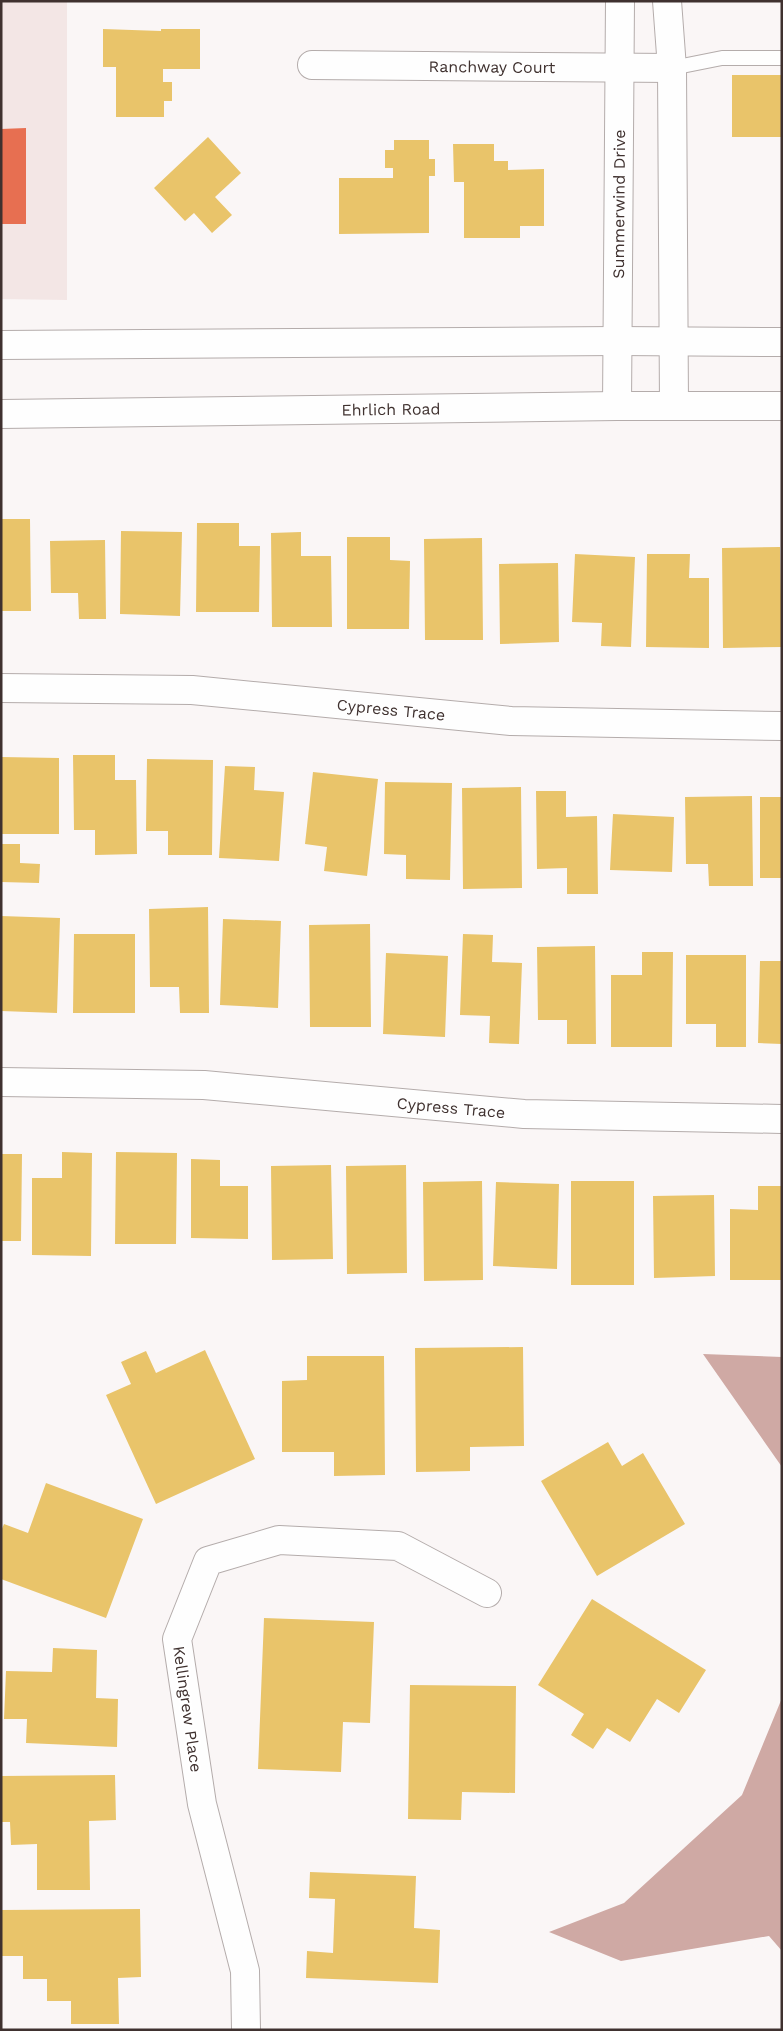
<svg xmlns="http://www.w3.org/2000/svg" width="783" height="2031" font-family="'Work Sans',sans-serif">
	<style>
		.built { fill: #f3e6e5 }
		.water { fill: #cfa9a4 }
		.homes { fill: #e9c46a }
		.shops { fill: #e76f51 }
		.lines { fill: none; stroke-linecap: round; stroke-linejoin: round }
		.service-casing { stroke: #b4acab; stroke-width: 16 }
		.minor-casing { stroke: #b4acab; stroke-width: 30 }
		.secondary-casing { stroke: #b4acab; stroke-width: 30 }
		.service { stroke: #fefefe; stroke-width: 14 }
		.minor { stroke: #fefefe; stroke-width: 28 }
		.secondary { stroke: #fefefe; stroke-width: 28 }
		.labels { text-anchor: middle; stroke-width: 5; stroke-linejoin: round; paint-order: stroke }
		.street-label { font-size: 16px; fill: #3f312f; stroke: #fff }
	</style>
	<rect width="100%" height="100%" fill="#faf6f6"/>
	<path class="built" d="M 1,1 L 67,1 L 67,300 L 1,299 Z"/>
	<path class="water" d="M 703,1354 L 782,1357 L 782,1467 Z
		M 782,1698 L 782,1951 L 769,1936 L 621,1961 L 549,1932 L 624,1903 L 742,1795 Z"/>
	<path class="homes" d="M 103,29 L 161,31 L 161,29 L 200,29 L 200,69 L 163,69 L 163,82 L 172,82 L 172,101 L 164,101 L 164,117 L 116,117 L 116,67 L 103,67 Z
		M 732,75 L 782,75 L 782,137 L 732,137 Z
		M 208,137 L 241,173 L 215,197 L 232,215 L 212,233 L 194,213 L 185,221 L 154,188 Z
		M 394,140 L 429,140 L 429,159 L 435,159 L 435,176 L 429,176 L 429,233 L 339,234 L 339,178 L 393,178 L 393,168 L 385,168 L 385,150 L 394,150 Z
		M 453,144 L 494,144 L 494,161 L 508,161 L 508,170 L 544,169 L 544,226 L 520,226 L 520,238 L 464,238 L 464,182 L 454,182 Z
		M 1,519 L 30,519 L 31,611 L 1,611 Z
		M 197,523 L 239,523 L 239,546 L 260,546 L 259,612 L 196,612 Z
		M 121,531 L 182,532 L 180,616 L 120,614 Z
		M 301,532 L 301,556 L 331,556 L 332,627 L 272,627 L 271,533 Z
		M 347,537 L 390,537 L 390,560 L 410,561 L 409,629 L 347,629 Z
		M 482,538 L 483,640 L 425,640 L 424,539 Z
		M 105,540 L 106,619 L 79,619 L 78,593 L 51,593 L 50,541 Z
		M 780,547 L 782,647 L 723,648 L 722,548 Z
		M 575,554 L 635,557 L 631,647 L 601,646 L 602,623 L 572,622 Z
		M 647,554 L 690,554 L 689,578 L 709,578 L 709,648 L 646,647 Z
		M 558,563 L 559,642 L 500,644 L 499,564 Z
		M 73,755 L 115,755 L 115,780 L 136,780 L 137,854 L 95,855 L 95,830 L 74,830 Z
		M 1,757 L 59,758 L 59,834 L 1,834 Z
		M 147,759 L 213,760 L 212,855 L 168,855 L 168,831 L 146,831 Z
		M 225,766 L 255,767 L 254,790 L 284,792 L 279,861 L 219,858 Z
		M 313,772 L 378,779 L 367,876 L 324,871 L 327,847 L 305,844 Z
		M 385,782 L 452,783 L 450,880 L 406,879 L 406,855 L 384,854 Z
		M 521,787 L 522,888 L 463,889 L 462,788 Z
		M 536,791 L 566,791 L 566,817 L 597,816 L 598,894 L 567,894 L 567,868 L 537,869 Z
		M 752,796 L 753,886 L 709,886 L 708,864 L 686,864 L 685,797 Z
		M 760,797 L 782,797 L 782,878 L 760,878 Z
		M 613,814 L 674,817 L 672,872 L 610,870 Z
		M 1,844 L 20,844 L 20,863 L 40,864 L 39,883 L 1,882 Z
		M 208,907 L 209,1013 L 180,1013 L 179,987 L 150,987 L 149,909 Z
		M 1,916 L 60,918 L 57,1013 L 1,1011 Z
		M 223,919 L 281,921 L 278,1008 L 220,1005 Z
		M 370,924 L 371,1027 L 310,1027 L 309,925 Z
		M 74,934 L 135,934 L 135,1013 L 73,1013 Z
		M 463,934 L 493,935 L 492,962 L 522,963 L 519,1044 L 489,1043 L 490,1016 L 460,1015 Z
		M 595,946 L 596,1044 L 567,1044 L 567,1020 L 538,1020 L 537,947 Z
		M 642,952 L 673,952 L 672,1047 L 611,1047 L 611,975 L 642,975 Z
		M 386,953 L 448,956 L 445,1037 L 383,1034 Z
		M 686,955 L 746,955 L 746,1047 L 716,1047 L 716,1024 L 686,1024 Z
		M 760,961 L 782,961 L 782,1044 L 758,1043 Z
		M 62,1152 L 92,1153 L 91,1256 L 32,1255 L 32,1178 L 62,1178 Z
		M 116,1152 L 177,1153 L 176,1244 L 115,1244 Z
		M 1,1154 L 22,1154 L 21,1241 L 1,1241 Z
		M 191,1159 L 220,1160 L 220,1186 L 248,1186 L 248,1239 L 191,1238 Z
		M 331,1165 L 333,1259 L 272,1260 L 271,1166 Z
		M 406,1165 L 407,1273 L 347,1274 L 346,1166 Z
		M 482,1181 L 483,1280 L 424,1281 L 423,1182 Z
		M 571,1181 L 634,1181 L 634,1285 L 571,1285 Z
		M 496,1182 L 559,1184 L 557,1269 L 493,1266 Z
		M 758,1186 L 782,1186 L 782,1280 L 730,1280 L 730,1209 L 758,1210 Z
		M 714,1195 L 715,1276 L 654,1278 L 653,1196 Z
		M 523,1347 L 524,1446 L 470,1447 L 470,1471 L 416,1472 L 415,1348 Z
		M 205,1350 L 255,1459 L 156,1504 L 106,1395 L 131,1384 L 121,1362 L 146,1351 L 156,1373 Z
		M 307,1356 L 384,1356 L 385,1475 L 334,1476 L 334,1452 L 282,1452 L 282,1381 L 307,1380 Z
		M 608,1442 L 622,1466 L 643,1453 L 685,1524 L 597,1576 L 541,1481 Z
		M 46,1483 L 143,1519 L 106,1618 L 1,1579 L 1,1531 L 4,1524 L 28,1533 Z
		M 592,1599 L 706,1670 L 679,1713 L 657,1699 L 630,1742 L 607,1728 L 593,1749 L 571,1735 L 584,1714 L 538,1685 Z
		M 264,1618 L 374,1622 L 370,1723 L 343,1722 L 341,1772 L 258,1769 Z
		M 53,1648 L 97,1650 L 96,1698 L 118,1699 L 117,1747 L 26,1743 L 27,1719 L 4,1719 L 6,1671 L 52,1672 Z
		M 410,1685 L 516,1686 L 515,1793 L 462,1792 L 461,1820 L 408,1819 Z
		M 115,1775 L 116,1820 L 89,1821 L 90,1890 L 37,1890 L 37,1844 L 11,1845 L 10,1822 L 1,1822 L 1,1776 Z
		M 310,1872 L 416,1876 L 414,1928 L 440,1930 L 438,1983 L 306,1978 L 307,1951 L 333,1953 L 335,1899 L 309,1898 Z
		M 140,1909 L 141,1977 L 118,1978 L 119,2024 L 71,2024 L 71,2001 L 47,2001 L 47,1979 L 23,1979 L 23,1956 L 1,1956 L 1,1910 Z"/>
	<path class="shops" d="M 26,128 L 26,224 L 1,224 L 1,129 Z"/>
	<g class="lines">
		<g class="service-casing">
			<path id="service" d="M 672,68 L 722,58 L 782,58"/>
		</g>
		<g class="minor-casing">
			<g id="minor">
				<path d="M 667,1 L 672,68 L 674,405"/>
				<path id="s1" d="M 312,65 L 672,68"/>
				<path id="s2" d="M 617,406 L 620,1"/>
				<path id="s3" d="M 1,688 L 192,690 L 511,721 L 782,726"/>
				<path id="s4" d="M 1,1082 L 204,1085 L 524,1114 L 782,1119"/>
				<path d="M 246,2030 L 245,1971 L 202,1804 L 177,1639 L 208,1561 L 279,1540 L 398,1546 L 487,1593"/>
			</g>
		</g>
		<g class="secondary-casing">
			<g id="secondary">
				<path d="M 1,345 L 617,341 L 782,342"/>
				<path id="s5" d="M 1,414 L 617,406 L 782,406"/>
			</g>
		</g>
		<use href="#service" class="service"/>
		<use href="#minor" class="minor"/>
		<use href="#secondary" class="secondary"/>
	</g>
	<g class="labels">
		<g class="street-label">
			<text dy="6" stroke="none"><textPath href="#s1" startOffset="180">Ranchway Court</textPath></text>
			<text dy="6" stroke="none"><textPath href="#s2" startOffset="202">Summerwind Drive</textPath></text>
			<text dy="6" stroke="none"><textPath href="#s5" startOffset="390">Ehrlich Road</textPath></text>
			<text dy="6" stroke="none"><textPath href="#s3" startOffset="391">Cypress Trace</textPath></text>
			<text dy="6" stroke="none"><textPath href="#s4" startOffset="451">Cypress Trace</textPath></text>
			<text transform="translate(188 1709) rotate(82)" y="6">Kellingrew Place</text>
		</g>
	</g>
	<rect width="783" height="2031" fill="none" stroke="#3f312f" stroke-width="5"/>
</svg>
